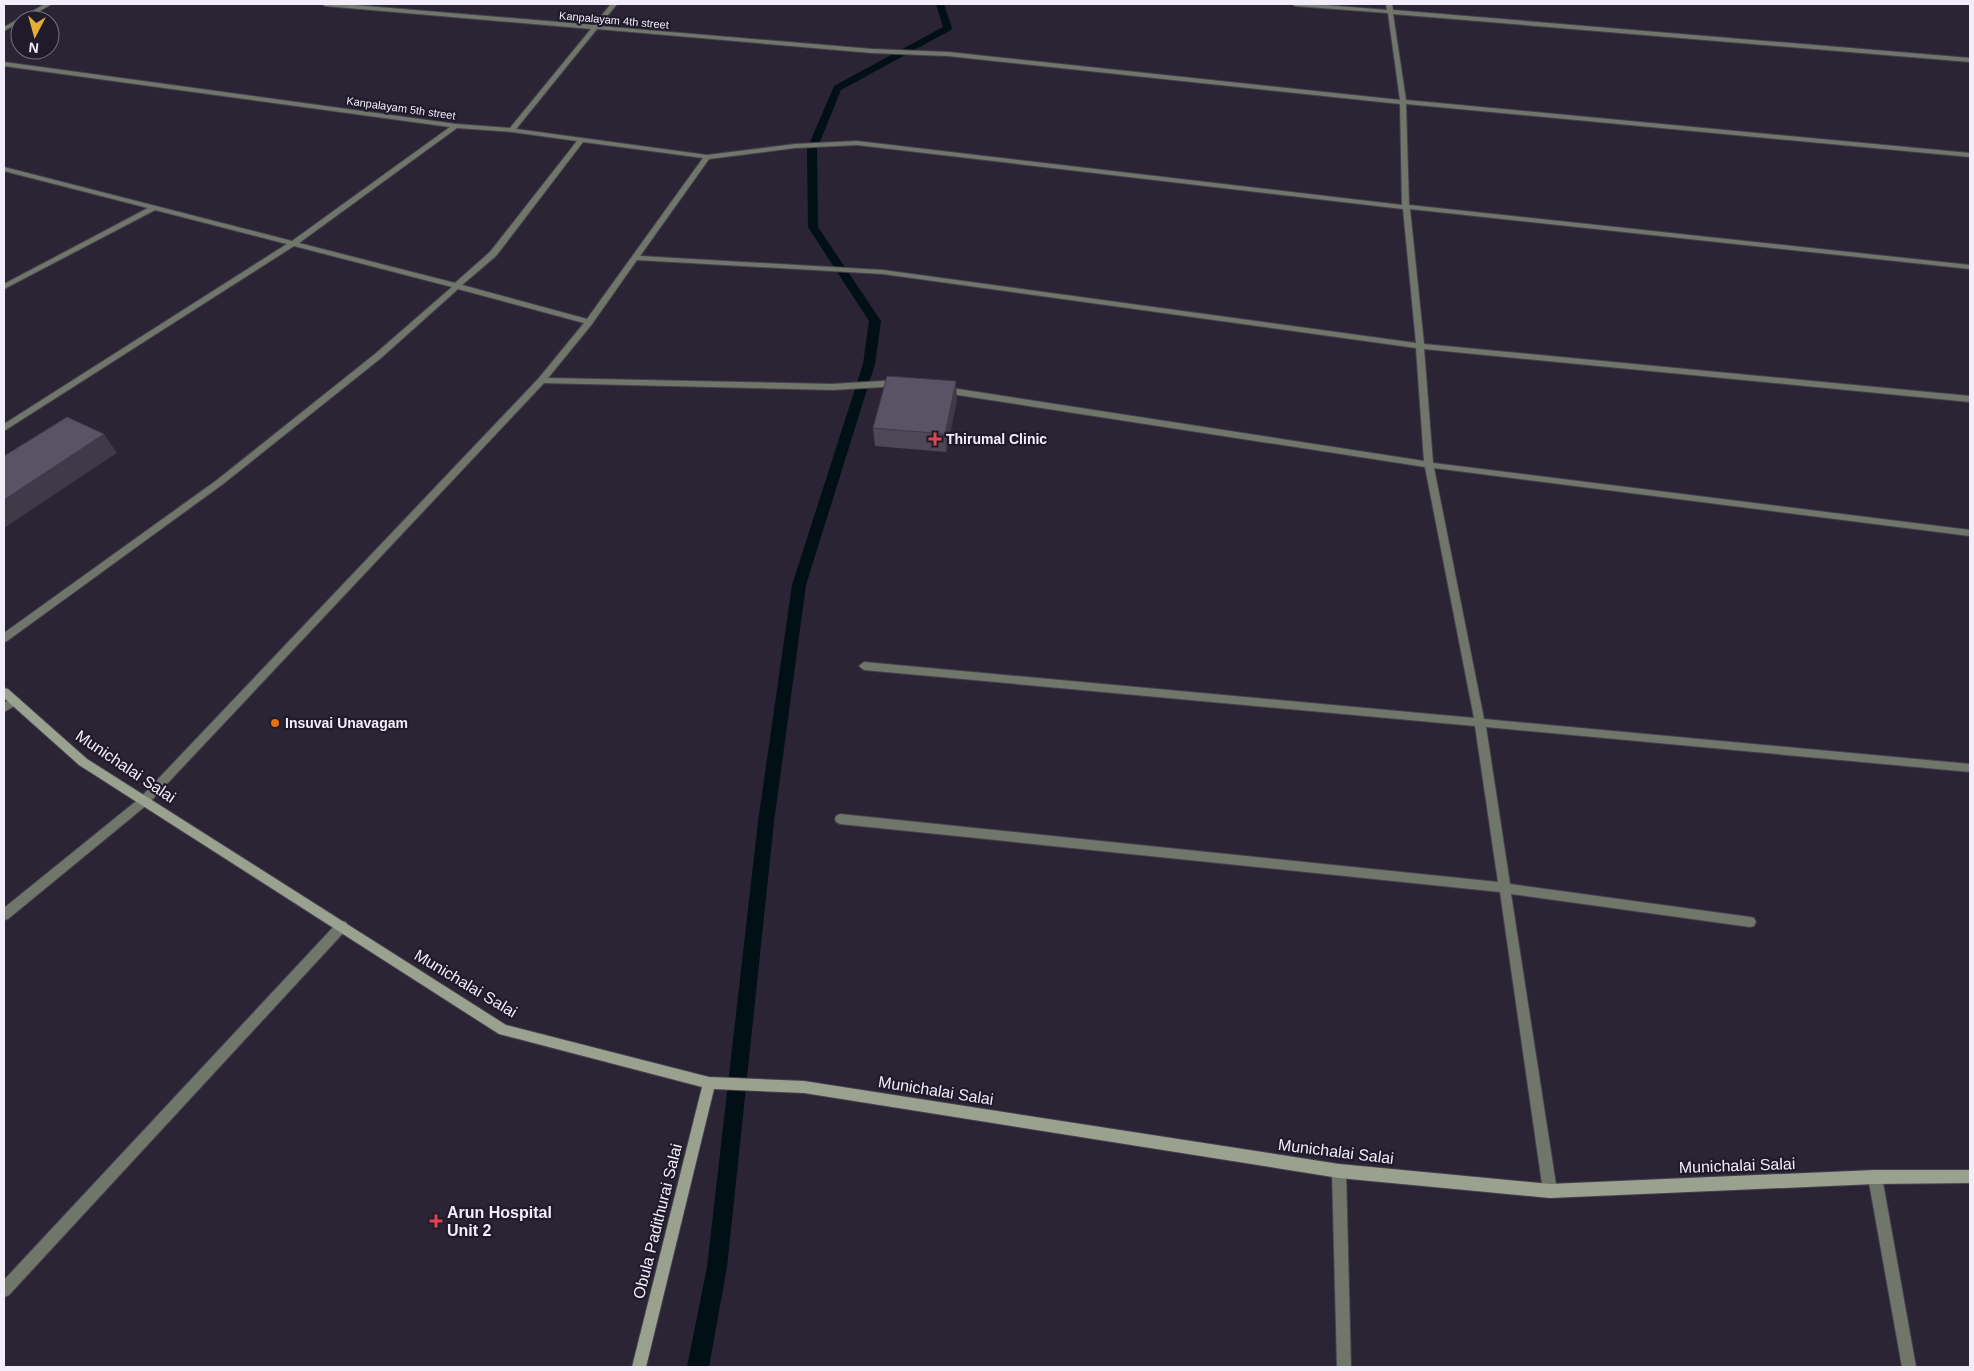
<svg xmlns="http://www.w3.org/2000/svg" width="1974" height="1371" font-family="Arial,sans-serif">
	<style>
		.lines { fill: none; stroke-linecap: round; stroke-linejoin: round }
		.stream { fill: #001015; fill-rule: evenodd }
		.street-casing { stroke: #464050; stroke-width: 2 }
		.secondary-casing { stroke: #464050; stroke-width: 2 }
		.street { fill: #70766a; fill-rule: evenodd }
		.secondary { fill: #9aa28f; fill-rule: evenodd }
		.wall { fill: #4d4758 }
		.shaded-wall { fill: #3e3a47 }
		.building { fill: #595366; stroke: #3e3a47 }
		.health-dot { fill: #e0444e; stroke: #201b2a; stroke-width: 2 }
		.food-dot { fill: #e8710a; stroke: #201b2a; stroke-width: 2 }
		.labels { text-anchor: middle; stroke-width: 4.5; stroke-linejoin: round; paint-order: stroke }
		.far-street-label { font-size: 11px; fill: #f1eef9; stroke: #201b2a }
		.poi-label { font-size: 14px; font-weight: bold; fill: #f1eef9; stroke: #201b2a; text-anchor: start }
		.near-street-label { font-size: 16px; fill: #f1eef9; stroke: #201b2a }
		.near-poi-label { font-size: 16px; font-weight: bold; fill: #f1eef9; stroke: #201b2a; text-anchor: start }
	</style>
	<rect width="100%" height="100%" fill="#2a2435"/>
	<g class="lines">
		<path class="stream" d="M 936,4 L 944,4 L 952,28 L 951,30 L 841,90 L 817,149 L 818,227 L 881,321 L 875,364 L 806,585 L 774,822 L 727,1267 L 709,1367 L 687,1367 L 707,1267 L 758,822 L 792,585 L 863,364 L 869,321 L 808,227 L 807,149 L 834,86 L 943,27 Z"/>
		<g class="street-casing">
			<path id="street" d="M 45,4 L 52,4 L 24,20 L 20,20 L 20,22 L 4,31 L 4,27 Z
				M 322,4 L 342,4 L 594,25 L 611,4 L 617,4 L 599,26 L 872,49 L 948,52 L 1400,100 L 1388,13 L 1295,6 L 1292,4 L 1312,4 L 1387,10 L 1386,4 L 1392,4 L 1393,10 L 1970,58 L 1970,62 L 1393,14 L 1406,100 L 1970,153 L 1970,157 L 1406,104 L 1409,205 L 1970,265 L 1970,269 L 1410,209 L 1424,344 L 1970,396 L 1970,402 L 1424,349 L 1433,463 L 1970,530 L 1970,536 L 1434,468 L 1484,719 L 1970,764 L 1970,772 L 1486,727 L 1510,884 L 1750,917 L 1754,918 L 1756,922 L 1754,926 L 1750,927 L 1511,894 L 1557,1191 L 1555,1196 L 1550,1198 L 1545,1196 L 1543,1191 L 1500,892 L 840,824 L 836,822 L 835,819 L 836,816 L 840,814 L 1498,882 L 1475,726 L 864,670 L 859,666 L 864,662 L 1474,718 L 1425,467 L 945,393 L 941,390 L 945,387 L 1424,461 L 1416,348 L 883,274 L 637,260 L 592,324 L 548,378 L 832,384 L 899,380 L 903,383 L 899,386 L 832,390 L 544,383 L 148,804 L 8,919 L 4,920 L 4,908 L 140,798 L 539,378 L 584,323 L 458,289 L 381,358 L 223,484 L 7,641 L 4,642 L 4,633 L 217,480 L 375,354 L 452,287 L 294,246 L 4,431 L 4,424 L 287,244 L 155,210 L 4,289 L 4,284 L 148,208 L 4,171 L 4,167 L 292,241 L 450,127 L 4,66 L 4,62 L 456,124 L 510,128 L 591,29 L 325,6 ZM 597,29 L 872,53 L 948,56 L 1400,104 L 1402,205 L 857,141 L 795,144 L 707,155 L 516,129 ZM 457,128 L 512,132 L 577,141 L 490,252 L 455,283 L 299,243 ZM 583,142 L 703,158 L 587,319 L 462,285 L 496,256 ZM 857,145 L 1403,209 L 1416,343 L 883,270 L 640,256 L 709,159 L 795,148 Z
				M 14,697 L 18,698 L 19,701 L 18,704 L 4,712 L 4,703 Z
				M 342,921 L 346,922 L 348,926 L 346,930 L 9,1295 L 4,1297 L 4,1280 L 338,922 Z
				M 1339,1164 L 1344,1166 L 1346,1171 L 1351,1367 L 1337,1367 L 1332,1171 L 1334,1166 Z
				M 1875,1170 L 1880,1172 L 1882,1177 L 1916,1367 L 1902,1367 L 1868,1177 L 1870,1172 Z"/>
		</g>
		<g class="secondary-casing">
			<path id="secondary" d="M 4,688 L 8,689 L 87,759 L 506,1025 L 709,1077 L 804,1081 L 1339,1164 L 1550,1184 L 1875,1170 L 1970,1170 L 1970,1183 L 1875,1184 L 1550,1198 L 1339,1178 L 804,1093 L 714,1089 L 646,1367 L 632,1367 L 702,1087 L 499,1034 L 79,765 L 4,698 Z"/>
		</g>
		<use href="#street" class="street"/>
		<use href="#secondary" class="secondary"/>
	</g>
	<path class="wall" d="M 957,400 L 946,452 L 875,446 L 873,428 Z"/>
	<path class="shaded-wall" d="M 956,381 L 957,400 L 946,452 L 945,434 Z
		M 104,434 L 117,453 L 4,528 L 4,500 Z"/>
	<path class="building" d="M 887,376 L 956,381 L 945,434 L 873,428 Z
		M 67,417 L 104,434 L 4,500 L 4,456 Z"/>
	<g class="health-dot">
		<path d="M932.5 431.5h5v5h5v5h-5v5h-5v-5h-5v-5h5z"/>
		<path d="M433.5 1213.5h5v5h5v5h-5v5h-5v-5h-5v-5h5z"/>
	</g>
	<circle class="food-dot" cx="275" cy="723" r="5"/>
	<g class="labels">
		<g class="far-street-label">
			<text transform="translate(614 20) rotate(5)" y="4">Kanpalayam 4th street</text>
			<text transform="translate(401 108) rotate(8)" y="4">Kanpalayam 5th street</text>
		</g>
		<g class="poi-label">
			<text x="946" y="444">Thirumal Clinic</text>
			<text x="285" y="728">Insuvai Unavagam</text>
		</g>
		<g class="near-street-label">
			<text transform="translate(126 766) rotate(34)" y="6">Munichalai Salai</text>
			<text transform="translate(466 983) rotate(31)" y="6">Munichalai Salai</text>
			<text transform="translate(936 1090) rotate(9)" y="6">Munichalai Salai</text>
			<text transform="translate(1336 1151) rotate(7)" y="6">Munichalai Salai</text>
			<text transform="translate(1737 1165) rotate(-2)" y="6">Munichalai Salai</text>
			<text transform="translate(657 1221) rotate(-76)" y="6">Obula Padithurai Salai</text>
		</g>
		<g class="near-poi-label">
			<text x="447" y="1218">Arun Hospital<tspan x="447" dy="18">Unit 2</tspan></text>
		</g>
	</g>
	<rect width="1974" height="1371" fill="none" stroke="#f1eef9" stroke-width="10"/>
	<g transform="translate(35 35) rotate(186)"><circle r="24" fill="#201b2a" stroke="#746f7d"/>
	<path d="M0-4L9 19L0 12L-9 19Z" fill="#e5ad35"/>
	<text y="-8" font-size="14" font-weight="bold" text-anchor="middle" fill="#f1eef9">N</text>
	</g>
</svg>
